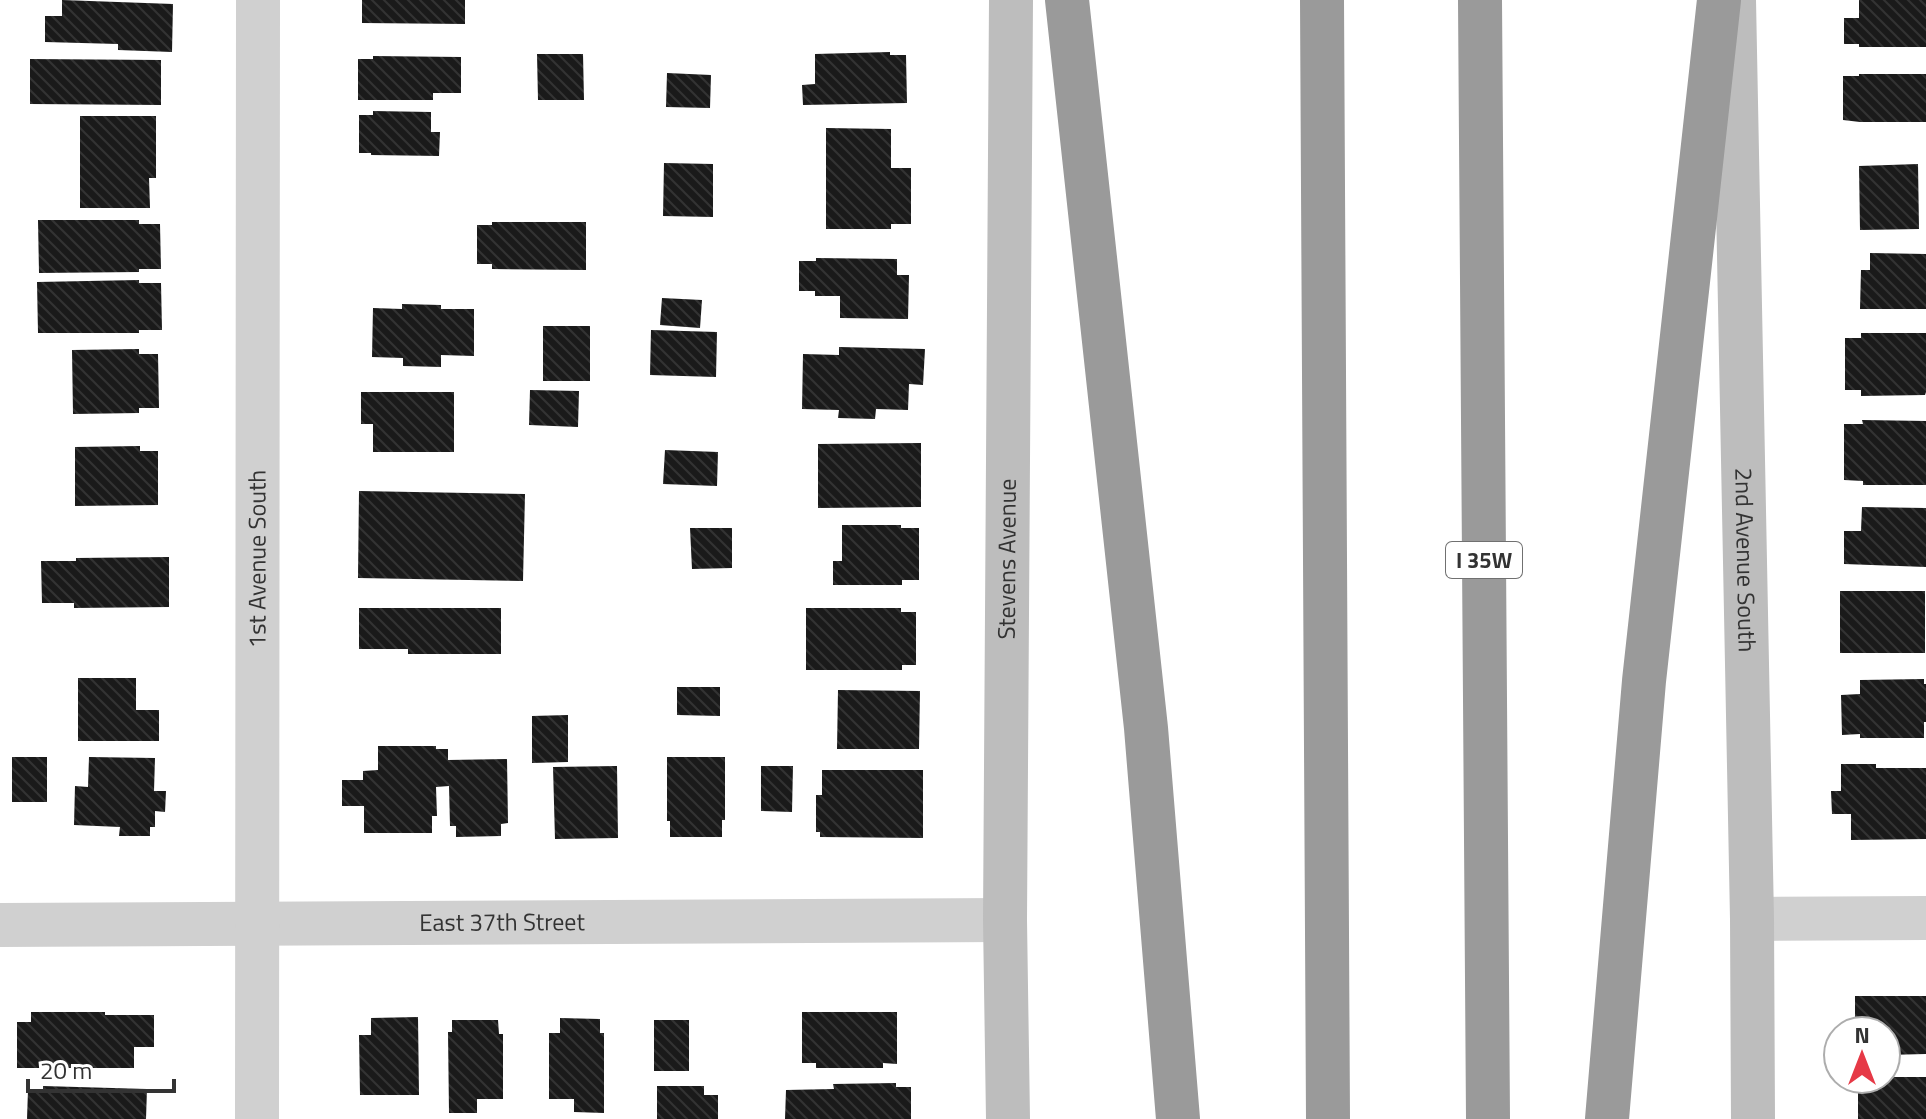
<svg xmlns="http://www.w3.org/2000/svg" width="1926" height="1119" font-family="'Titillium Web',sans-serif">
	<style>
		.building { fill: url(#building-back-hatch) }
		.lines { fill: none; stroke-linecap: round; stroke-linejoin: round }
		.street { stroke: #d0d0d0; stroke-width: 44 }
		.secondary { stroke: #bdbdbd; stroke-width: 44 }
		.highway { stroke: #9a9a9a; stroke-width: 44 }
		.labels { text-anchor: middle; stroke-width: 8; stroke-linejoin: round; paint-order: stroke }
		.shield { fill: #fff; stroke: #707070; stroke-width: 2 }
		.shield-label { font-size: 22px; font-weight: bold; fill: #333 }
		.street-label { font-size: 24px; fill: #333; stroke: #fff }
	</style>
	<defs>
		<pattern id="building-back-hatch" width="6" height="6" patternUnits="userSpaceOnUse" patternTransform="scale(2)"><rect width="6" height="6" fill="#1a1a1a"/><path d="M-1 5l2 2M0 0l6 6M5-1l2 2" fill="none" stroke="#333"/></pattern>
	</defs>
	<rect width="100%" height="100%" fill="#fff"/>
	<path class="building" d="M 62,0 L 173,4 L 172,52 L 118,50 L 118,44 L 45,42 L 45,16 L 62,16 Z
		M 362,0 L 465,0 L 465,24 L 362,23 Z
		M 1859,0 L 1926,0 L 1926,47 L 1859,47 L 1859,44 L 1844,44 L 1844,18 L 1859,18 Z
		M 890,52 L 890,55 L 906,55 L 907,103 L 803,105 L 802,85 L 815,84 L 815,54 Z
		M 537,54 L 583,54 L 584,100 L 538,100 Z
		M 373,56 L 461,57 L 461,93 L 433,93 L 433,100 L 358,100 L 358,59 L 373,59 Z
		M 30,59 L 161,60 L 161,105 L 30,104 Z
		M 667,73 L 711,75 L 710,108 L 666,107 Z
		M 1859,74 L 1926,74 L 1926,122 L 1860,122 L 1843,120 L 1843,76 L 1859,76 Z
		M 373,111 L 431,112 L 431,132 L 440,132 L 439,156 L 371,155 L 371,153 L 359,153 L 359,115 L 373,115 Z
		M 80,116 L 156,116 L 156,178 L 149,178 L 150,208 L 80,208 Z
		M 826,128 L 891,129 L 891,168 L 911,168 L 911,224 L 891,224 L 891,229 L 826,229 Z
		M 664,163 L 713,164 L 713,217 L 663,216 Z
		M 1918,164 L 1919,229 L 1860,230 L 1859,166 Z
		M 38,220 L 139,220 L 139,224 L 160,224 L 161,269 L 139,269 L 139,272 L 39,273 Z
		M 492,222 L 586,222 L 586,270 L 492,269 L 492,264 L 477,264 L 477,225 L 492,225 Z
		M 1870,253 L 1926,254 L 1926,309 L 1860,309 L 1861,270 L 1870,270 Z
		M 816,258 L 897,259 L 897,275 L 909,275 L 908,319 L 840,318 L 840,296 L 815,296 L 815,291 L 799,291 L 799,261 L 816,261 Z
		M 139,280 L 139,283 L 161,283 L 162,330 L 139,330 L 139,333 L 38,333 L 37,282 Z
		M 662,298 L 702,300 L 700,328 L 660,325 Z
		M 402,304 L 441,305 L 441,309 L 474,309 L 474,356 L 441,355 L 441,367 L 403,366 L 403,358 L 372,357 L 373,308 L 402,309 Z
		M 543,326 L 590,326 L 590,381 L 543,381 Z
		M 651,330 L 717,332 L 716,377 L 650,375 Z
		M 1861,333 L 1926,333 L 1926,392 L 1925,395 L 1861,396 L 1861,390 L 1845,390 L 1845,338 L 1861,338 Z
		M 839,347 L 925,349 L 923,385 L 909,384 L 908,410 L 876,409 L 875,419 L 838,418 L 839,410 L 802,409 L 803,354 L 839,355 Z
		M 139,349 L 139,354 L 158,354 L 159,408 L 139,408 L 139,413 L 73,414 L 72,350 Z
		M 530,390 L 579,391 L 578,427 L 529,425 Z
		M 361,392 L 454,392 L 454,452 L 373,452 L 373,424 L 361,424 Z
		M 1862,420 L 1926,421 L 1926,485 L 1863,485 L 1863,481 L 1844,480 L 1844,424 L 1863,424 Z
		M 921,443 L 921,507 L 818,508 L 818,444 Z
		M 140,446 L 140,451 L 158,451 L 158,505 L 75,506 L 75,447 Z
		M 665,450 L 718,452 L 717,486 L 663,484 Z
		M 359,491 L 525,494 L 523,581 L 358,578 Z
		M 1862,507 L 1926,508 L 1926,567 L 1844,564 L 1844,531 L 1861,531 Z
		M 842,525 L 901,525 L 901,528 L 919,528 L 919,580 L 902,580 L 902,585 L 833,585 L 833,561 L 842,561 Z
		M 690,528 L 732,528 L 732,568 L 692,569 Z
		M 169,557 L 169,607 L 74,608 L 74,603 L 42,603 L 41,561 L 76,561 L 76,558 Z
		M 1840,591 L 1925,591 L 1925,653 L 1840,653 Z
		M 359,608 L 501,608 L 501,654 L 408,654 L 408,649 L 359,649 Z
		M 806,608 L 901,608 L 901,612 L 916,612 L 916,665 L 902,665 L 902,670 L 806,670 Z
		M 78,678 L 136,678 L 136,710 L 159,710 L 159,741 L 78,741 Z
		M 1924,679 L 1924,684 L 1926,684 L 1926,722 L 1924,722 L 1924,738 L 1860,738 L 1860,734 L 1842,735 L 1841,695 L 1860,694 L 1860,680 Z
		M 677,687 L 720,687 L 720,716 L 677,715 Z
		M 838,690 L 920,691 L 919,749 L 837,749 Z
		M 568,715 L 568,762 L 532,763 L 532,716 Z
		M 378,746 L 436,746 L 436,749 L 448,749 L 448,760 L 507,759 L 508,823 L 501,824 L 501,836 L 456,837 L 456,826 L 450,826 L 449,786 L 436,787 L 437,816 L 432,816 L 432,833 L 364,833 L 364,806 L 342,806 L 342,780 L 363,780 L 363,771 L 378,770 Z
		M 12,757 L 47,757 L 47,802 L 12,802 Z
		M 89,757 L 155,758 L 154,791 L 166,791 L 165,812 L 155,811 L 155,827 L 150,827 L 150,836 L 119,836 L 120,827 L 74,825 L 75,786 L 88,787 Z
		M 667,757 L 725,757 L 725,820 L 722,820 L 722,837 L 670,837 L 670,821 L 667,821 Z
		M 1841,764 L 1876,764 L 1876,768 L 1926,768 L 1926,839 L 1851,840 L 1851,814 L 1832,814 L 1831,791 L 1841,791 Z
		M 617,766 L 618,838 L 555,839 L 553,767 Z
		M 761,766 L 793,766 L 792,812 L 761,811 Z
		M 822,770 L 923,770 L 923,838 L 820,837 L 820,832 L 816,832 L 816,795 L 822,795 Z
		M 1855,996 L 1926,996 L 1926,1054 L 1886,1055 L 1886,1031 L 1855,1031 Z
		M 31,1012 L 105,1012 L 105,1015 L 154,1015 L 154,1047 L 134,1047 L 134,1068 L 17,1068 L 17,1022 L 31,1022 Z
		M 802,1012 L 897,1012 L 897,1064 L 883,1063 L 883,1068 L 816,1068 L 816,1063 L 802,1063 Z
		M 418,1017 L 419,1095 L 360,1095 L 359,1035 L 371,1035 L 371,1018 Z
		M 560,1018 L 600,1019 L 600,1033 L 604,1033 L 604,1113 L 574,1112 L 574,1099 L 549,1099 L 549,1033 L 560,1033 Z
		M 452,1020 L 498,1020 L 499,1034 L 503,1034 L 503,1099 L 477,1099 L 477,1113 L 449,1113 L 448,1032 L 452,1032 Z
		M 654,1020 L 689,1020 L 689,1071 L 654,1071 Z
		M 1886,1077 L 1926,1077 L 1926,1119 L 1858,1119 L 1858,1079 L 1886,1079 Z
		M 896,1083 L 896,1087 L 911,1087 L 911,1119 L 785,1119 L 786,1090 L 834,1089 L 833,1084 Z
		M 43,1086 L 147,1089 L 146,1119 L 27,1119 L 28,1090 L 43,1090 Z
		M 657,1086 L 704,1086 L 704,1095 L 718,1095 L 718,1119 L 657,1119 Z"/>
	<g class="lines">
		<g class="street">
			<path d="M 1752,919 L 1926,918"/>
			<path id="s1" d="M 0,925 L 1005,920"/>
			<path id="s2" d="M 257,1119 L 258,0"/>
		</g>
		<g class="secondary">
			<path id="s3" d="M 1734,0 L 1752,919 L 1753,1119"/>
			<path id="s4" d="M 1008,1119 L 1005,920 L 1011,0"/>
		</g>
		<path class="highway" d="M 1067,0 L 1146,728 L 1178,1119
			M 1322,0 L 1328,1119
			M 1480,0 L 1488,1119
			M 1607,1119 L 1644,681 L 1719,0"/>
	</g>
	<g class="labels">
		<rect class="shield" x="1446" y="542" width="76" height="36" rx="6"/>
		<g class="shield-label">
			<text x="1484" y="568">I 35W</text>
		</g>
		<g class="street-label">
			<text dy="8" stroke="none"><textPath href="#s3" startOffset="560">2nd Avenue South</textPath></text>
			<text dy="8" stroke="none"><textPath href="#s2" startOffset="560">1st Avenue South</textPath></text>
			<text dy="8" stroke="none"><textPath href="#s4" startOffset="560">Stevens Avenue</textPath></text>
			<text dy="8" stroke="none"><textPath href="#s1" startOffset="502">East 37th Street</textPath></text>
		</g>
	</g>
	<g transform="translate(1862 1055)"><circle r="38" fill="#ffffff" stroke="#adadad" stroke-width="2"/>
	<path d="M0-6L14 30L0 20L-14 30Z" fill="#e63946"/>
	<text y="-12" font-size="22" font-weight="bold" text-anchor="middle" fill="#333333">N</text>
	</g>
	<path d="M28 1079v12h146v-12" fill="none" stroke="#333333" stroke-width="4"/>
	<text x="40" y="1079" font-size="24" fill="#333333" stroke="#ffffff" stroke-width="6" paint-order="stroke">20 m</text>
</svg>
